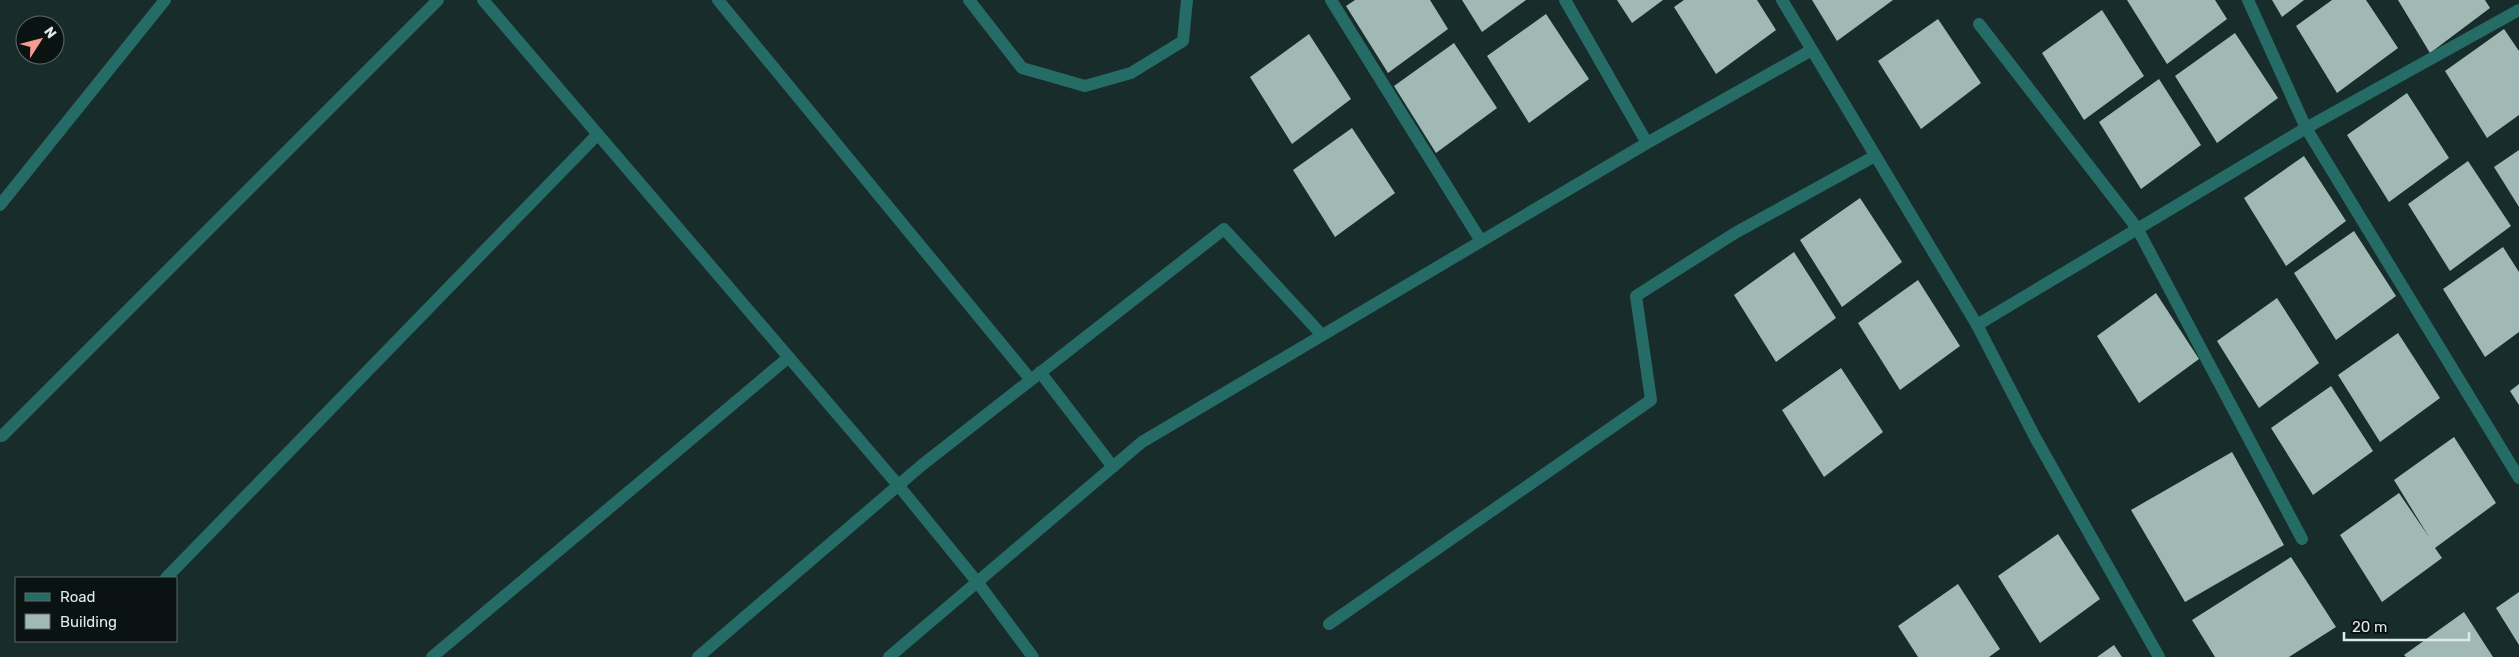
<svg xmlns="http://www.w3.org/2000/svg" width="2519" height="657" font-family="Rubik,sans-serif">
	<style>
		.building { fill: #a0b9b5 }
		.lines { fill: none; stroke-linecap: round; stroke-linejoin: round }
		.minor { stroke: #266c66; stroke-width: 12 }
		.tertiary { stroke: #266c66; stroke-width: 12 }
	</style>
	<rect width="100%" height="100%" fill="#182d2b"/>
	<path class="building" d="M 1355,0 L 1430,0 L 1448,29 L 1388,73 L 1346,6 Z
		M 1462,0 L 1526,0 L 1482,32 Z
		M 1617,0 L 1663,0 L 1632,23 Z
		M 1684,0 L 1757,0 L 1776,30 L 1716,74 L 1674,7 Z
		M 1812,0 L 1893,0 L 1837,41 Z
		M 2127,0 L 2215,0 L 2227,19 L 2167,64 Z
		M 2272,0 L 2304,0 L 2282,17 Z
		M 2332,0 L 2366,0 L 2398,48 L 2337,93 L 2296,26 Z
		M 2398,0 L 2485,0 L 2490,8 L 2430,53 Z
		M 2102,10 L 2144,76 L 2084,120 L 2042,53 Z
		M 1546,14 L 1589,79 L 1529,123 L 1487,56 Z
		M 1938,19 L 1981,83 L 1921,129 L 1878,61 Z
		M 2504,29 L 2519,51 L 2519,115 L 2487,138 L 2445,71 Z
		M 2235,33 L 2278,98 L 2217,143 L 2175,76 Z
		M 1309,34 L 1351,99 L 1292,144 L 1250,77 Z
		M 1454,43 L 1497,108 L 1436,153 L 1394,86 Z
		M 2159,79 L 2201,145 L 2141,189 L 2099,122 Z
		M 2407,93 L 2449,158 L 2389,202 L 2347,135 Z
		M 1352,128 L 1395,193 L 1335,237 L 1293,170 Z
		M 2519,150 L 2519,207 L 2494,167 Z
		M 2304,156 L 2346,221 L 2286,266 L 2244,198 Z
		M 2468,161 L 2511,226 L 2450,271 L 2408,204 Z
		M 1860,198 L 1902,262 L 1842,307 L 1800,240 Z
		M 2354,231 L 2396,296 L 2336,340 L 2294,273 Z
		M 2503,247 L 2519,272 L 2519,332 L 2485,357 L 2443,289 Z
		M 1794,252 L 1836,318 L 1776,362 L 1734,295 Z
		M 1918,280 L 1960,346 L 1900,390 L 1858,323 Z
		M 2156,293 L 2199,359 L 2139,403 L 2097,336 Z
		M 2277,298 L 2319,363 L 2259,408 L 2217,341 Z
		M 2398,333 L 2440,398 L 2380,442 L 2338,375 Z
		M 1841,368 L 1883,432 L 1824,477 L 1782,410 Z
		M 2519,384 L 2519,405 L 2510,391 Z
		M 2331,386 L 2373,451 L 2313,495 L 2271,428 Z
		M 2454,437 L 2496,503 L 2435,548 L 2442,558 L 2382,602 L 2340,535 L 2399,493 L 2429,537 L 2394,480 Z
		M 2232,452 L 2284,545 L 2185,602 L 2131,510 Z
		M 2058,534 L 2100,599 L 2040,643 L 1998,576 Z
		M 2291,557 L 2336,627 L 2289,657 L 2215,657 L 2192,620 Z
		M 1958,584 L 2000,649 L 1989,657 L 1918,657 L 1898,626 Z
		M 2519,592 L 2519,645 L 2496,608 Z
		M 2464,612 L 2493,657 L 2406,657 L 2404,655 Z
		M 2114,645 L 2122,657 L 2097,657 Z"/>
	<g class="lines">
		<path class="minor" d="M 483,0 L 898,485 L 978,583 L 1033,657
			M 718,0 L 1031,380
			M 969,0 L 1022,68 L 1085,86 L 1131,73 L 1183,41 L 1187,0
			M 1331,0 L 1481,241
			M 1565,0 L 1647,143
			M 2248,0 L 2306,128 L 2519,478
			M 1979,24 L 2137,228 L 2302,539
			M 0,205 L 165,0
			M 1977,325 L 2306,128 L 2519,10
			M 1040,372 L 1113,467
			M 2,436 L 438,0
			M 166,578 L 598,134
			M 1329,624 L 1651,400 L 1636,296 L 1735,233 L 1875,156
			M 432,657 L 789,357
			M 698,657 L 922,465 L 1224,229 L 1322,335
			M 889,657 L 1142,442 L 1647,143 L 1810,51"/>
		<path class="tertiary" d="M 1782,0 L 1977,325 L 2036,439 L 2159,657"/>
	</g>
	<rect x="15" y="577" width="162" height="65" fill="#0a1312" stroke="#5f6968"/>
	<rect x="25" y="593" width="25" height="8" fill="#266c66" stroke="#5f6968"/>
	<text x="60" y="602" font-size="15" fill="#deeae9">Road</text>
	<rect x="25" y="614" width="25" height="15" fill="#a0b9b5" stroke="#5f6968"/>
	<text x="60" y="627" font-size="15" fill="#deeae9">Building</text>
	<g transform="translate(40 40) rotate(54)"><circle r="24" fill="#0a1312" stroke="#5f6968"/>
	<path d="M0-4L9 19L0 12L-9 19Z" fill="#f59c91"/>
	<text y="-8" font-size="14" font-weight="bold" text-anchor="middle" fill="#deeae9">N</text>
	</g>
	<path d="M2344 632v8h125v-8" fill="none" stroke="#deeae9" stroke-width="2.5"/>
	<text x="2352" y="632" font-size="15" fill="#deeae9" stroke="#0a1312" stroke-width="4" paint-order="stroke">20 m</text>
</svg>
